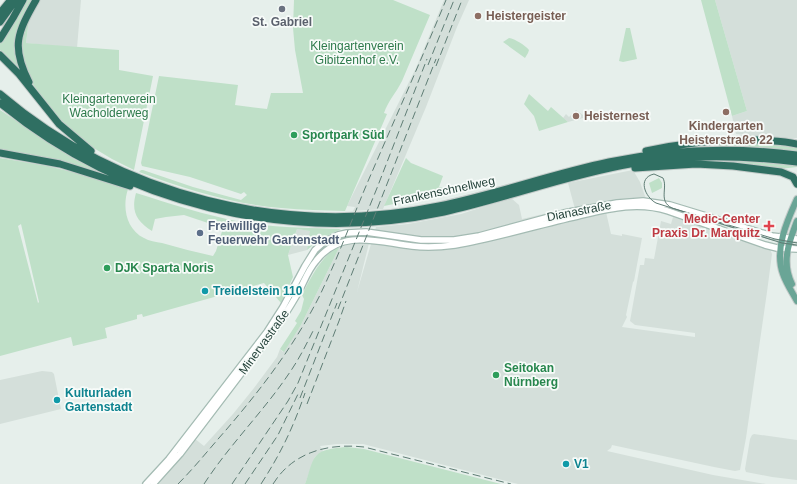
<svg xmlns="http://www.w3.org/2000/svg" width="797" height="484" font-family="Arial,sans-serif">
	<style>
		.built { fill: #d4dfda }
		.green { fill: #bfe0c8; fill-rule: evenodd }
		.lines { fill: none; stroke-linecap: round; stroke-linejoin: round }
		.secondary-casing { stroke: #a4bbb3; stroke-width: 8 }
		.primary-casing { stroke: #c2cac8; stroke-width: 8 }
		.highway-casing { stroke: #c2cac8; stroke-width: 9 }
		.secondary { stroke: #fff; stroke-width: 5.5 }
		.primary { stroke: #6aa596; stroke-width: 6 }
		.highway { stroke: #2f6f62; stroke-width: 7 }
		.tram { stroke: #5f7d75; stroke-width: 1 }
		.rail { stroke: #5f7d75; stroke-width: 1; stroke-dasharray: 8 4; stroke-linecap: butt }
		.worship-dot { fill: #6b7280; stroke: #f7fbf9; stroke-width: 1.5 }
		.education-dot { fill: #8d6e63; stroke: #f7fbf9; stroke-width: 1.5 }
		.leisure-dot { fill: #2e9e5b; stroke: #f7fbf9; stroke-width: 1.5 }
		.health-dot { fill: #e0444e; stroke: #f7fbf9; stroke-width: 1.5 }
		.service-dot { fill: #5c6f8a; stroke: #f7fbf9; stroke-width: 1.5 }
		.culture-dot { fill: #0f9aa8; stroke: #f7fbf9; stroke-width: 1.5 }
		.labels { text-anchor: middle; stroke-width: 3.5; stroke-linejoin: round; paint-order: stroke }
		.education-label { font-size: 12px; font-weight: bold; fill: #785e54; stroke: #f7fbf9; text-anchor: start }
		.worship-label { font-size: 12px; font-weight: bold; fill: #5b616d; stroke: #f7fbf9 }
		.park-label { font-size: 12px; fill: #2d7a4b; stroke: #f7fbf9 }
		.leisure-label { font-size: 12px; font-weight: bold; fill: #27864d; stroke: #f7fbf9; text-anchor: start }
		.street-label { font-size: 12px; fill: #24423a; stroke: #f7fbf9 }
		.health-label { font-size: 12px; font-weight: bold; fill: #be3a42; stroke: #f7fbf9; text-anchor: end }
		.service-label { font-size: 12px; font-weight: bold; fill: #4e5e75; stroke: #f7fbf9; text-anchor: start }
		.culture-label { font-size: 12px; font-weight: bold; fill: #0d838f; stroke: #f7fbf9; text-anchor: start }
	</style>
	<rect width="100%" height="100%" fill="#e6efeb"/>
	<path class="built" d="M 38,0 L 81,0 L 77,48 L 26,43 L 30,12 Z
		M 444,0 L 469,0 L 457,27 L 426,107 L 383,209 L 353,211 L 355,207 L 347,206 L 416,68 Z
		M 715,0 L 797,0 L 797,138 L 787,139 L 736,134 L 732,116 L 747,111 Z
		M 576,110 L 583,115 L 583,118 L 568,122 L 563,118 L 566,114 L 569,117 Z
		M 633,170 L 640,182 L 646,199 L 575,209 L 568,183 Z
		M 511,198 L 519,205 L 522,219 L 573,207 L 576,218 L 606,212 L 611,234 L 622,236 L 622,234 L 642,238 L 634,281 L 633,282 L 626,315 L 627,317 L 622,327 L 695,337 L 695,333 L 635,325 L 630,321 L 640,265 L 644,265 L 645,258 L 654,259 L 661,221 L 671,224 L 673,217 L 770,249 L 772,254 L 767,292 L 746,438 L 740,470 L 735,471 L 714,467 L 612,445 L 611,448 L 607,451 L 713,475 L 766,484 L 518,484 L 363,444 L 337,444 L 320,446 L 323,451 L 315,457 L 305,484 L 148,484 L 190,435 L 204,446 L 233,414 L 254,388 L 277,357 L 280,349 L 283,352 L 301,325 L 339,248 L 352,243 L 361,242 L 369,243 L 357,292 L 376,227 L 408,224 L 461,214 Z
		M 297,229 L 311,231 L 307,250 L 288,255 Z
		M 42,371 L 52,372 L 54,374 L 61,409 L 0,424 L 0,380 Z
		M 754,434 L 797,440 L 797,480 L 772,477 L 746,472 L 745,469 L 750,439 L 752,435 Z"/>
	<path class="green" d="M 27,0 L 34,0 L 23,21 L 20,69 L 0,50 L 0,40 Z
		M 294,0 L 393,0 L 430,15 L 402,81 C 396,93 388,101 384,113 L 387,114 L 345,211 C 324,210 302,210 281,208 C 232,204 185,189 139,172 L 141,170 L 143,170 L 193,187 L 241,200 L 247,195 L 244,192 L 241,194 L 190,177 L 142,166 L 141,163 L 159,76 L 238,85 L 235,105 L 267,109 L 271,93 L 303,93 L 295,50 L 293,28 Z
		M 701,0 L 715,0 L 747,111 L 732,116 Z
		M 30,12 L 26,43 L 119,50 L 119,70 L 153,76 L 134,170 L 112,159 L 87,144 L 54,114 L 36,89 L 26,73 L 19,43 Z
		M 626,28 L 630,28 L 637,59 L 623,62 L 619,61 Z
		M 509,38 C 515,39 525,45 529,50 L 528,53 L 525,58 L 503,42 Z
		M 529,94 L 548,111 L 551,107 L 568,122 L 539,131 L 534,116 L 524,104 Z
		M 0,110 L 74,159 L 114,177 L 115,180 L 0,152 Z
		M 707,143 L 777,143 L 797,147 L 797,151 L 738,146 L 692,147 Z
		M 0,158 L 48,166 L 88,176 L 128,189 C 122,207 126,229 144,238 C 149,241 156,242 162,243 C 179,248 196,252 213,256 L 216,251 L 223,228 L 184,215 L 166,217 L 155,219 L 152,231 C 136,221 131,211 136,193 C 171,204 205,215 241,222 C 274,228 308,228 341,229 L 319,240 L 307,250 L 310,231 L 297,229 L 288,255 L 293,277 L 281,303 L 264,283 L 143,317 L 142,314 L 137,315 L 137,319 L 105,328 L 107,338 L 73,346 L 71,337 L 0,356 ZM 21,224 L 39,302 L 38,303 L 18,226 Z
		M 406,158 L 411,163 L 443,176 L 439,187 L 448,189 L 448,193 L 384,206 Z
		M 699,160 L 754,161 L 797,166 L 797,167 L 780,169 L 670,162 Z
		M 659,178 L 662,183 L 662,188 L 652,193 L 649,183 Z
		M 335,248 L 339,248 L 301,325 L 284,352 L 280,349 L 297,323 L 295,321 L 301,311 L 304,299 L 302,295 C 311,277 319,261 335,248 Z
		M 347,447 L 364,449 L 501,484 L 305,484 C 308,477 311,461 316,456 C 323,448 337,448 347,447 Z"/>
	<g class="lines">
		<g class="secondary-casing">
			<path id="secondary" d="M 146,484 L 169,459 L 267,332 L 283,307 L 305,266 L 315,250 L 324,242 L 338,235 L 347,233 L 366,232 L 421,240 L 454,240 L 479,236 L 564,213 L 617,203 L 643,201 L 670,205 L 772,236 L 797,239
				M 153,484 L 180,454 L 275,329 C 284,317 291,305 298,293 C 304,282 308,270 316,261 C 341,228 378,242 412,246 C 427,248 441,247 455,245 C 496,238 537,225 578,216 C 608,209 637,201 668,211 L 765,245 L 777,248 L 797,249"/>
		</g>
		<g class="primary-casing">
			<path id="primary" d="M 797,199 C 787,221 774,250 783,274 C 786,283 792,292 797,301
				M 792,284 C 781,262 789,242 797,221"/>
		</g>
		<g class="highway-casing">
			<path id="highway" d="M 0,13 L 9,2
				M 0,22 L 16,0
				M 0,39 L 13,18 L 23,0
				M 0,55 L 19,74 L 59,124 L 91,151
				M 29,82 C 11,47 17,33 36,0
				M 0,94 C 120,196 285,238 439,206 C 497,194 552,174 609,162 C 671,149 734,147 797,155
				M 0,103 C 123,204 288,245 444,212 C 507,198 567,175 630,164 C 686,154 741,155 797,162
				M 646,151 C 684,143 722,139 760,140 C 772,141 785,141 797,144
				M 0,153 L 60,164 L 130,186
				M 635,168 L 696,164 L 733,166 L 781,172 L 793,177 L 797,184"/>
		</g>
		<use href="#secondary" class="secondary"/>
		<use href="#primary" class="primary"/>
		<use href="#highway" class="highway"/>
		<path class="tram" d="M 797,243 L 775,239 L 672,208 C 658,201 668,188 663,178 L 654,174 C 637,178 645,197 656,203 L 769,239 L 782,243 L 797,245"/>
		<path class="rail" d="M 428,65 L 454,0
			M 436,66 L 462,0
			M 338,309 L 436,59
			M 300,398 L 337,303
			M 307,404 L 339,321 L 346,301
			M 178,484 C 195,467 210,448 226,430 C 262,388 294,346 319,297 C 339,256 354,213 372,172 C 397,114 422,58 446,0
			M 204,484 C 230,444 264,411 290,372 C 299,359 306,345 313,331
			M 232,484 L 288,401 L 298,383 L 377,188 L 427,59
			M 245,484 L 278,435 L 299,392
			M 261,484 C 281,453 293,428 305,393
			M 273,484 C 293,452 328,443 364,447 L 511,484"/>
	</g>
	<circle class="worship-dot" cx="282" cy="9" r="4"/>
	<g class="education-dot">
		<circle cx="478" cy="16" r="4"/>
		<circle cx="726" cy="112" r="4"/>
		<circle cx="576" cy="116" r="4"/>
	</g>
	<g class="leisure-dot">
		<circle cx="294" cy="135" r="4"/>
		<circle cx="107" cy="268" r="4"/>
		<circle cx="496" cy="375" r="4"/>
	</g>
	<path class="health-dot" d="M767 220h4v4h4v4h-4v4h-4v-4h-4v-4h4z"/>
	<circle class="service-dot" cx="200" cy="233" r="4"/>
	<g class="culture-dot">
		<circle cx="205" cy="291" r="4"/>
		<circle cx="57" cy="400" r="4"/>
		<circle cx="566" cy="464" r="4"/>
	</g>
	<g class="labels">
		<g class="education-label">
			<text x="486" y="20">Heistergeister</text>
			<text x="584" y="120">Heisternest</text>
			<text x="726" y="130" text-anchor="middle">Kindergarten<tspan x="726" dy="14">Heisterstraße 22</tspan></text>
		</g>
		<g class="worship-label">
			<text x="282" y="26">St. Gabriel</text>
		</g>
		<g class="park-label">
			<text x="357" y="50">Kleingartenverein<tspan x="357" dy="14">Gibitzenhof e.V.</tspan></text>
			<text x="109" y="103">Kleingartenverein<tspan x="109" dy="14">Wacholderweg</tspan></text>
		</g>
		<g class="leisure-label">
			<text x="302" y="139">Sportpark Süd</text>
			<text x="115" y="272">DJK Sparta Noris</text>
			<text x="504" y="372">Seitokan<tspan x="504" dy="14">Nürnberg</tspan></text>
		</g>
		<g class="street-label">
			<text transform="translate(444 191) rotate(-12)" y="4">Frankenschnellweg</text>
			<text transform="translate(579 211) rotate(-11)" y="4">Dianastraße</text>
			<text transform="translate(264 342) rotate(-54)" y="4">Minervastraße</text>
		</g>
		<g class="health-label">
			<text x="760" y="223">Medic-Center<tspan x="760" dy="14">Praxis Dr. Marquitz</tspan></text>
		</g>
		<g class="service-label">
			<text x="208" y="230">Freiwillige<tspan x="208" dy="14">Feuerwehr Gartenstadt</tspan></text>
		</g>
		<g class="culture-label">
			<text x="213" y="295">Treidelstein 110</text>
			<text x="65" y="397">Kulturladen<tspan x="65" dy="14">Gartenstadt</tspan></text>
			<text x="574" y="468">V1</text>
		</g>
	</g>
</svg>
